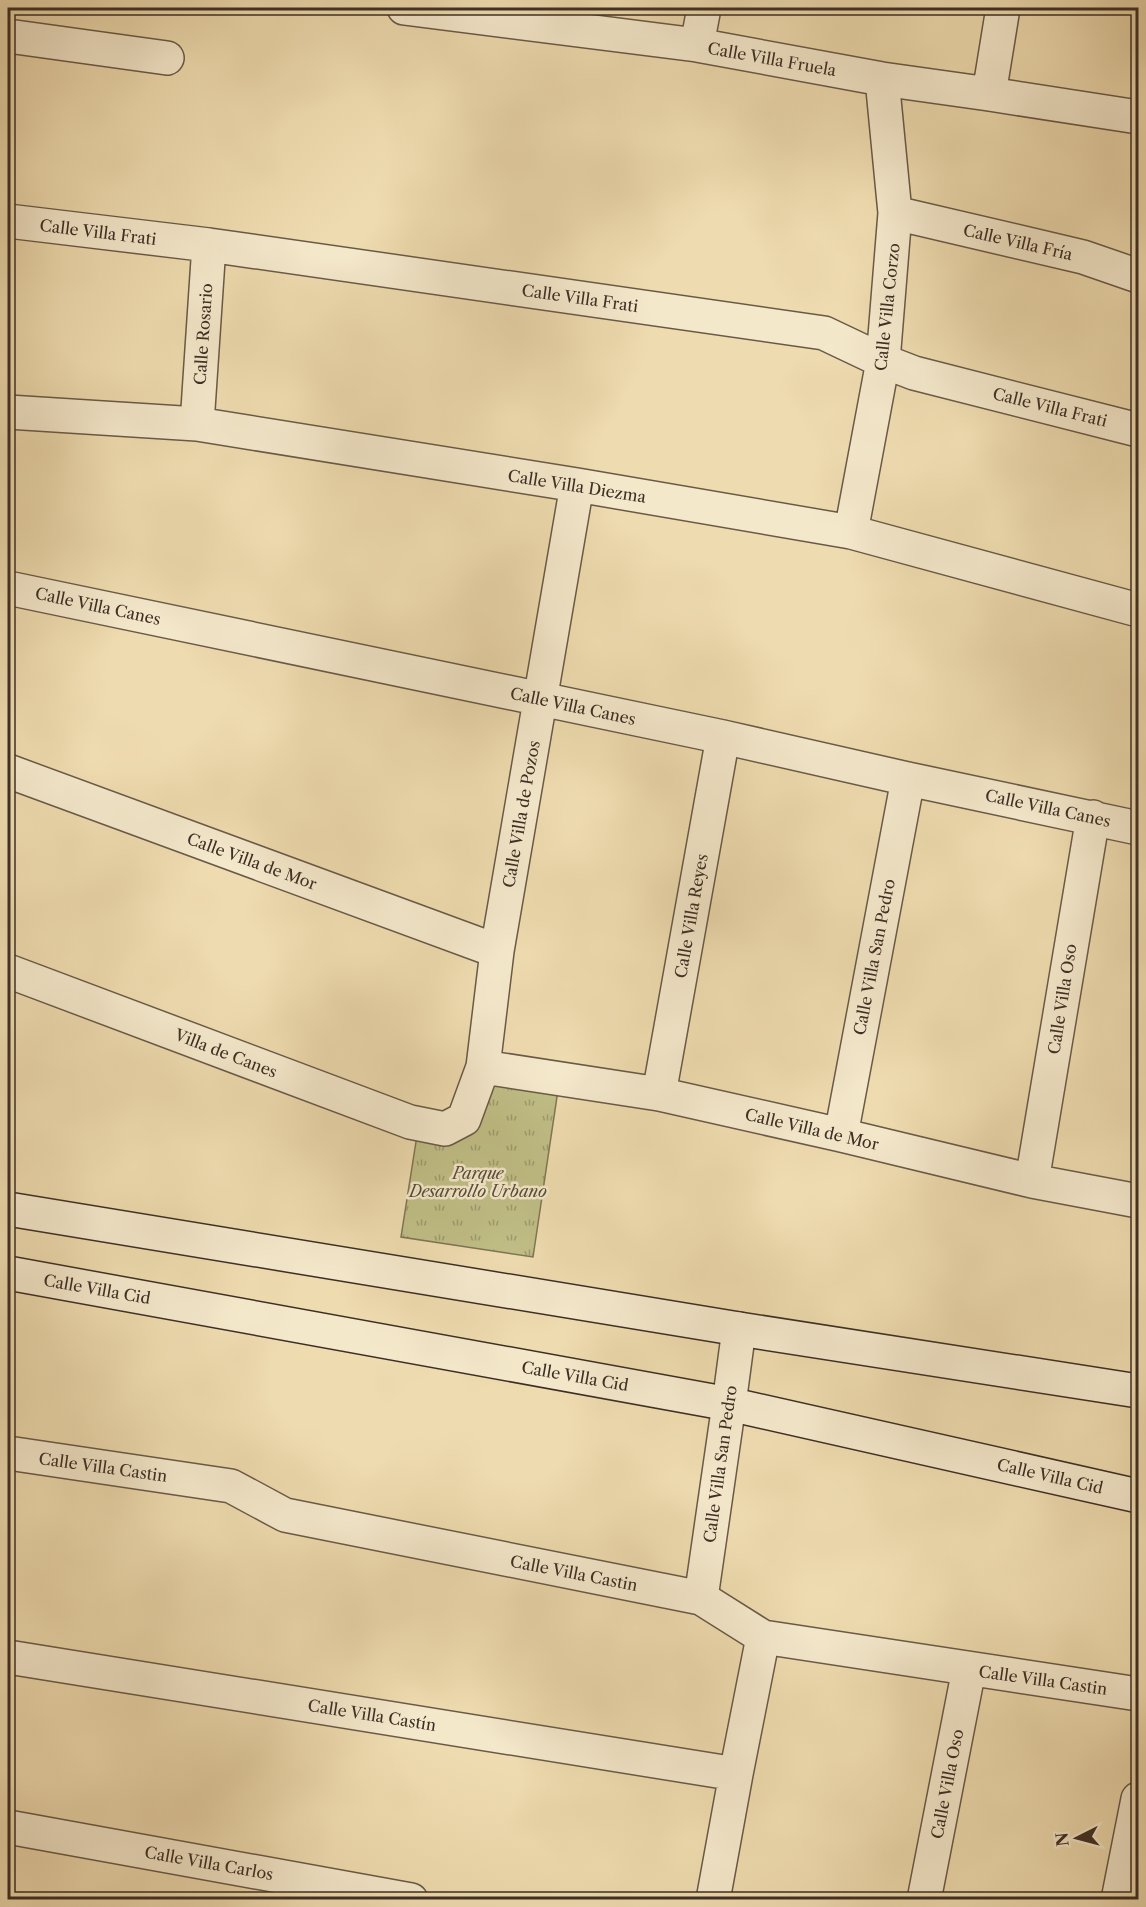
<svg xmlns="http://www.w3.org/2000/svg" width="1146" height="1907" font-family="'Libre Caslon Text',serif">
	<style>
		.park { fill: url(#park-tufts); stroke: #7e7656; stroke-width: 1.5 }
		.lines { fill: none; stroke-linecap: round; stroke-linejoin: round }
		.street-casing { stroke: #695a48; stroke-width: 36 }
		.secondary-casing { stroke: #3d2f26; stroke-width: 36 }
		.street { stroke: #f4e8cb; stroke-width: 33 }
		.secondary { stroke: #f4e8cb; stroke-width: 33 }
		.labels { text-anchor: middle; stroke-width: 5; stroke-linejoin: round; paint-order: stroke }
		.street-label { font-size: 16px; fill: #3d2f26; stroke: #f4e8cb }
		.park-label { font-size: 16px; font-style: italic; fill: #574c39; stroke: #f4e8cb }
	</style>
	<defs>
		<pattern id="park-tufts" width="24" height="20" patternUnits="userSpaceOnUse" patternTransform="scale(1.5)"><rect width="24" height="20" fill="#c0be86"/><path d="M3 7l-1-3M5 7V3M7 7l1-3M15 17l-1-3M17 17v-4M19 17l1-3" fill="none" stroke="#9d9b6d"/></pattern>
	</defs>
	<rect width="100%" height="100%" fill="#eedbaf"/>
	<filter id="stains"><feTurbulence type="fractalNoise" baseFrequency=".00333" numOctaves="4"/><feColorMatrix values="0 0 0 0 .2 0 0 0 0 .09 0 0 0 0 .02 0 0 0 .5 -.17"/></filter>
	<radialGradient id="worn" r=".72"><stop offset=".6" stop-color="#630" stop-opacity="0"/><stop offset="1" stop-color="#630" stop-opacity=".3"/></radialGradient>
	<path class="park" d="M 470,1050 L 561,1070 L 533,1257 L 401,1237 L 421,1110 L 455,1121 Z"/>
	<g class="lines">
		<g class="street-casing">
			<path id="street" d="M 404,8 L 697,45 L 882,79 L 989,94 L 1138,117
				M 8,36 L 167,58
				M 697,45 L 704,8
				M 989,94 L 1003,8
				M 895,213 L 1083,257 L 1138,276
				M 8,221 L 209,245 L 824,333 L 883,361 L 914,373 L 1138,430
				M 8,412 L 197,424 L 577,485 L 851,532 L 1138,610
				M 197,424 L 209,245
				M 851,532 L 883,361 L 895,213 L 882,79
				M 8,588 L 723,737 L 908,779 L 1138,828
				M 8,771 L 497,951
				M 8,971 L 410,1122 L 445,1129 L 464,1119 L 483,1067 L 497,951 L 577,485
				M 483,1067 L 659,1094 L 841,1135 L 1032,1181 L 1138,1201
				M 659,1094 L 723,737
				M 841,1135 L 908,779
				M 1032,1181 L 1093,817
				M 8,1453 L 231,1486 L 285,1515 L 701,1598 L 763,1637 L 1138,1694
				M 701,1598 L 729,1404 L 739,1329
				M 8,1657 L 736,1774
				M 8,1827 L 411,1900
				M 713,1900 L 736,1774 L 763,1637
				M 924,1900 L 969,1669
				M 1118,1900 L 1138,1799"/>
		</g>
		<g class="secondary-casing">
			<path id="secondary" d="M 8,1209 L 739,1329 L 1138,1391
				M 8,1273 L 729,1404 L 1138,1496"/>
		</g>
		<use href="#street" class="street"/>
		<use href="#secondary" class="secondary"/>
	</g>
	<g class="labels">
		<g class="street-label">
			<text transform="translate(772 59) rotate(10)" y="6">Calle Villa Fruela</text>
			<text transform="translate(98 232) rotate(7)" y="6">Calle Villa Frati</text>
			<text transform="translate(1018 242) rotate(13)" y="6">Calle Villa Fría</text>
			<text transform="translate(580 298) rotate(8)" y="6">Calle Villa Frati</text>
			<text transform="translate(887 307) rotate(-84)" y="6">Calle Villa Corzo</text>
			<text transform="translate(203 334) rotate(-86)" y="6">Calle Rosario</text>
			<text transform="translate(1050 407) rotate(14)" y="6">Calle Villa Frati</text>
			<text transform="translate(577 486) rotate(9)" y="6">Calle Villa Diezma</text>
			<text transform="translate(98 606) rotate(12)" y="6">Calle Villa Canes</text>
			<text transform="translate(573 706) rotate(12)" y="6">Calle Villa Canes</text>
			<text transform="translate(1048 808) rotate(12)" y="6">Calle Villa Canes</text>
			<text transform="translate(521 814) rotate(-80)" y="6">Calle Villa de Pozos</text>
			<text transform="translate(252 861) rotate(20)" y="6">Calle Villa de Mor</text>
			<text transform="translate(691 916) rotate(-80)" y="6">Calle Villa Reyes</text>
			<text transform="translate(874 957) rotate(-79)" y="6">Calle Villa San Pedro</text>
			<text transform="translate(1062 999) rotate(-81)" y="6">Calle Villa Oso</text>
			<text transform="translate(226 1053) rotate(21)" y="6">Villa de Canes</text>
			<text transform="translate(812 1129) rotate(13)" y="6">Calle Villa de Mor</text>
			<text transform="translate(97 1289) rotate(10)" y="6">Calle Villa Cid</text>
			<text transform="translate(575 1376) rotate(10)" y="6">Calle Villa Cid</text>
			<text transform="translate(720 1464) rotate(-82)" y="6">Calle Villa San Pedro</text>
			<text transform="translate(103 1467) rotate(8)" y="6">Calle Villa Castin</text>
			<text transform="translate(1050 1476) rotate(13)" y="6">Calle Villa Cid</text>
			<text transform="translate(574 1573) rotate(11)" y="6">Calle Villa Castin</text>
			<text transform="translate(1043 1680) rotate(8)" y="6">Calle Villa Castin</text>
			<text transform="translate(372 1715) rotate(9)" y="6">Calle Villa Castín</text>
			<text transform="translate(947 1784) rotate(-79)" y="6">Calle Villa Oso</text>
			<text transform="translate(209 1863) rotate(10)" y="6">Calle Villa Carlos</text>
		</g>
		<g class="park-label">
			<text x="478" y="1179">Parque<tspan x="478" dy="18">Desarrollo Urbano</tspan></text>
		</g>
	</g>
	<rect width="1146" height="1907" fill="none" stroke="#eedbaf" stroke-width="30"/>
	<rect x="9" y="9" width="1128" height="1889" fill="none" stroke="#3d2f26" stroke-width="3"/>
	<rect x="15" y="15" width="1116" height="1877" fill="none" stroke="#3d2f26" stroke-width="1.5"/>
	<g transform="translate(1077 1838) rotate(264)" stroke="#f4e8cb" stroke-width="4.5" paint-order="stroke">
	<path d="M0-4.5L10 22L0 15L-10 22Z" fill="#3d2f26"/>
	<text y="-9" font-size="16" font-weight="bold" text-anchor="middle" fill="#3d2f26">N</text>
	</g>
	<rect width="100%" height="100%" filter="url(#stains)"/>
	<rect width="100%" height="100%" fill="url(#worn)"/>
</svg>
